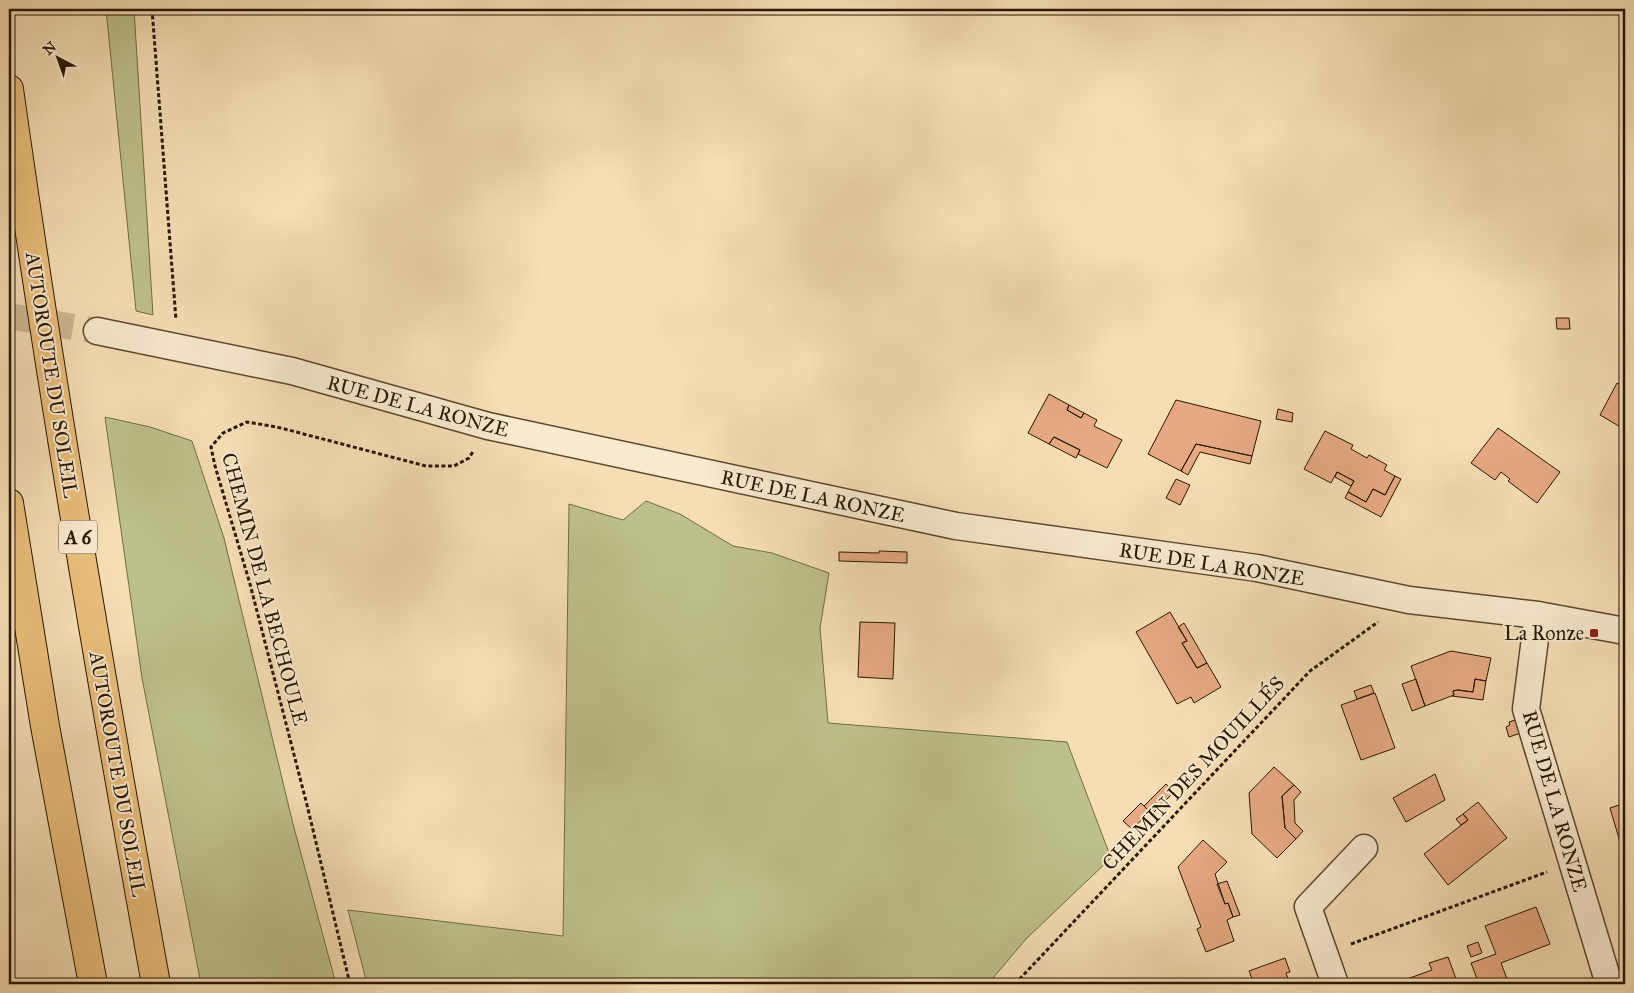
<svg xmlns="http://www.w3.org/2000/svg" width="1634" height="993" font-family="'IM FELL Great Primer',serif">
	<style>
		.green { fill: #bdc08c; stroke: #726c46 }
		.building { fill: #e6a981; stroke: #281700 }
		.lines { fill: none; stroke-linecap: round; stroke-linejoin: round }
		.minor-tunnel { stroke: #ccb591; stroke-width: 26; stroke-dasharray: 26 13; stroke-linecap: butt }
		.minor-casing { stroke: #5b482d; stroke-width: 29 }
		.motorway-casing { stroke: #281700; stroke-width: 30 }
		.path { stroke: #281700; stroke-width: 3; stroke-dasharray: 4 2.5; stroke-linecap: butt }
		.minor { stroke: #f8e9cf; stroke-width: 26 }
		.motorway { stroke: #eabe7a; stroke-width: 28 }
		.poi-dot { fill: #8f2418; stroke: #f8e9cf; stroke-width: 2 }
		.labels { text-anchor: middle; stroke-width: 4; stroke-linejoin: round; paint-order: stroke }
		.shield { fill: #f8e9cf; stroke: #66563e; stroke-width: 1 }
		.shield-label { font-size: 19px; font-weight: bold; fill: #281700 }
		.street-label { font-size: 20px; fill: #281700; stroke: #f8e9cf }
		.poi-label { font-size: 20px; fill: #281700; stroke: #f8e9cf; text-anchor: end }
	</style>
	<rect width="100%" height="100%" fill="#f5ddb5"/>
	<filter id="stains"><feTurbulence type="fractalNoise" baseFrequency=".004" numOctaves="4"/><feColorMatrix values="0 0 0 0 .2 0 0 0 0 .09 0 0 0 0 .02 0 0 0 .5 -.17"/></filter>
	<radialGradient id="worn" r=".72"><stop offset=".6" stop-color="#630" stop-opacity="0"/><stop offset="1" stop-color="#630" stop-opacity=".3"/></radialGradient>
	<path class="green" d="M 106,9 L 134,9 L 153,315 L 136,311 Z
		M 105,417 L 150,427 L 192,441 L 224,538 L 293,824 L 336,984 L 201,984 L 142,678 Z
		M 646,501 L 680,514 L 733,546 L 772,553 L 829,573 L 820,628 L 828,723 L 1067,742 L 1111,858 L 1026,939 L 988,984 L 367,984 L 348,910 L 563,936 L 569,504 L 623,520 Z"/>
	<path class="building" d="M 1556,318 L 1569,318 L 1570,329 L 1557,329 Z
		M 1617,383 L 1625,387 L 1625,422 L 1622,428 L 1600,415 Z
		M 1049,394 L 1069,405 L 1067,410 L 1081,418 L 1084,413 L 1097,420 L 1094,426 L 1122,440 L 1107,468 L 1078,454 L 1080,450 L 1054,437 L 1049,444 L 1028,433 Z
		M 1176,400 L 1261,421 L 1252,456 L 1196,444 L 1181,471 L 1148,454 Z
		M 1069,405 L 1084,413 L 1081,418 L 1067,410 Z
		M 1278,409 L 1293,413 L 1292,422 L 1276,419 Z
		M 1498,428 L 1560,472 L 1537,503 L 1508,481 L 1510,479 L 1501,472 L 1495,480 L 1471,463 Z
		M 1325,431 L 1353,445 L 1351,449 L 1367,458 L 1369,455 L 1387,465 L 1384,470 L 1395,476 L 1385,495 L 1373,489 L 1366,502 L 1348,492 L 1354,481 L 1337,472 L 1331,483 L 1304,469 Z
		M 1054,437 L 1080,450 L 1076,458 L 1049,444 Z
		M 1196,444 L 1252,456 L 1250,464 L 1200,452 L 1188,475 L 1181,471 Z
		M 1337,472 L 1354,481 L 1351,486 L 1335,477 Z
		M 1395,476 L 1401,479 L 1381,517 L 1345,498 L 1348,492 L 1366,502 L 1373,489 L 1385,495 Z
		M 1176,479 L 1190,485 L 1180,505 L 1166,498 Z
		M 879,551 L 907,552 L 907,563 L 839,561 L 839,552 L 879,553 Z
		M 1170,612 L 1187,641 L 1182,643 L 1197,668 L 1207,663 L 1221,687 L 1194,703 L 1191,697 L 1177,704 L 1136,632 Z
		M 860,622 L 895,623 L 893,679 L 858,677 Z
		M 1184,623 L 1207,663 L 1197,668 L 1182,643 L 1187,641 L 1178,627 Z
		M 1451,651 L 1491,658 L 1486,681 L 1475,679 L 1473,692 L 1458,690 L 1453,691 L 1454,695 L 1425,706 L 1411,666 Z
		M 1416,679 L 1425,706 L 1412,711 L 1402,684 Z
		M 1475,679 L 1486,681 L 1483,700 L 1452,696 L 1454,695 L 1453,691 L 1458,690 L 1473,692 Z
		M 1371,685 L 1374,693 L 1357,699 L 1354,691 Z
		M 1375,693 L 1395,748 L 1361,760 L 1341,705 Z
		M 1524,717 L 1524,732 L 1509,737 L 1506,727 L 1510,725 L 1509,722 Z
		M 1274,767 L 1294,785 L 1282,796 L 1285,828 L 1296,839 L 1277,858 L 1252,834 L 1249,793 Z
		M 1435,774 L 1445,800 L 1406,822 L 1393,798 Z
		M 1166,784 L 1174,792 L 1152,814 L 1144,806 Z
		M 1294,785 L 1301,792 L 1294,800 L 1295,823 L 1303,831 L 1296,839 L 1285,828 L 1282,796 Z
		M 1478,802 L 1507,838 L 1448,885 L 1424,854 L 1468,820 L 1463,814 Z
		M 1141,803 L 1150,812 L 1132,829 L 1123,821 Z
		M 1625,803 L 1625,841 L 1620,842 L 1610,808 Z
		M 1463,814 L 1468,820 L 1461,825 L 1456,819 Z
		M 1203,840 L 1227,862 L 1215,874 L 1225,904 L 1228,903 L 1233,917 L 1227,920 L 1234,941 L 1206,952 L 1197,929 L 1201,927 L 1178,867 Z
		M 1227,881 L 1240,915 L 1233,917 L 1228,903 L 1225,904 L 1217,884 Z
		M 1536,907 L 1550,944 L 1501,963 L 1509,984 L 1479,984 L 1471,963 L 1496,954 L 1485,926 Z
		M 1478,942 L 1482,953 L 1471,957 L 1467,946 Z
		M 1448,957 L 1458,984 L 1393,984 L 1432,970 L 1429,963 Z
		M 1285,958 L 1290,972 L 1286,973 L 1290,984 L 1254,984 L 1249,971 Z"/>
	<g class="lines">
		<path class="minor-tunnel" d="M 9,316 L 97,331"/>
		<g class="minor-casing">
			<path id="minor" d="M 97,331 L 292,371 L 488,426 L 956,526 L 1257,568 L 1409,600 L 1538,615 L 1625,631
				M 1538,615 L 1526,709 L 1609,984
				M 1335,984 L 1308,907 L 1364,848"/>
		</g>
		<g class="motorway-casing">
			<path id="motorway" d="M 9,89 C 51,389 102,687 156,984
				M 9,503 L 45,726 L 93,984"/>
		</g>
		<path class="path" d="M 152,9 L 176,320
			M 1351,944 L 1547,872
			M 350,984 L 307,805 L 250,584 L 215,466 L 211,447 L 223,433 L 247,422 L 277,427 L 426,466 L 454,466 L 469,458 L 474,450
			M 1015,984 L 1310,671 L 1378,622"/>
		<use href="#minor" class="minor"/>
		<use href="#motorway" class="motorway"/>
	</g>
	<rect class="poi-dot" x="1589" y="628" width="10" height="10" rx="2.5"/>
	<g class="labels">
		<rect class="shield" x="59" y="520.5" width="38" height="33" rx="4"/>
		<g class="shield-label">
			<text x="78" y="544">A 6</text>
		</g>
		<g class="street-label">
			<text transform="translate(52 375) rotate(81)" y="7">AUTOROUTE DU SOLEIL</text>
			<text transform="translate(418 406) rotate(15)" y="7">RUE DE LA RONZE</text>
			<text transform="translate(813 496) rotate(12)" y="7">RUE DE LA RONZE</text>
			<text transform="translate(1212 564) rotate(9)" y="7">RUE DE LA RONZE</text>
			<text transform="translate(265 589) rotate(75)" y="7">CHEMIN DE LA BECHOULE</text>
			<text transform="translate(1193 773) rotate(-47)" y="7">CHEMIN DES MOUILLÉS</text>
			<text transform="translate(118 774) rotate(80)" y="7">AUTOROUTE DU SOLEIL</text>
			<text transform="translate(1555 801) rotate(74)" y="7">RUE DE LA RONZE</text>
		</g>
		<g class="poi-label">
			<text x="1584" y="640">La Ronze</text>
		</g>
	</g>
	<rect width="1634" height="993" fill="none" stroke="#f5ddb5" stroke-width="30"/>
	<rect x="10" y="10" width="1614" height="973" fill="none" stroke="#281700" stroke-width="2.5"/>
	<rect x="15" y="15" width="1604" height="963" fill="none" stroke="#281700"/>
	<g transform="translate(58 58) rotate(319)" stroke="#f8e9cf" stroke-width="4" paint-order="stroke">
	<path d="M0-4L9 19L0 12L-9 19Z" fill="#281700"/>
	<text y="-8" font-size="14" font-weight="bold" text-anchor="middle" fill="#281700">N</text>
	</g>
	<rect width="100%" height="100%" filter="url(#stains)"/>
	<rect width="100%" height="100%" fill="url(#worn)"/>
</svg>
